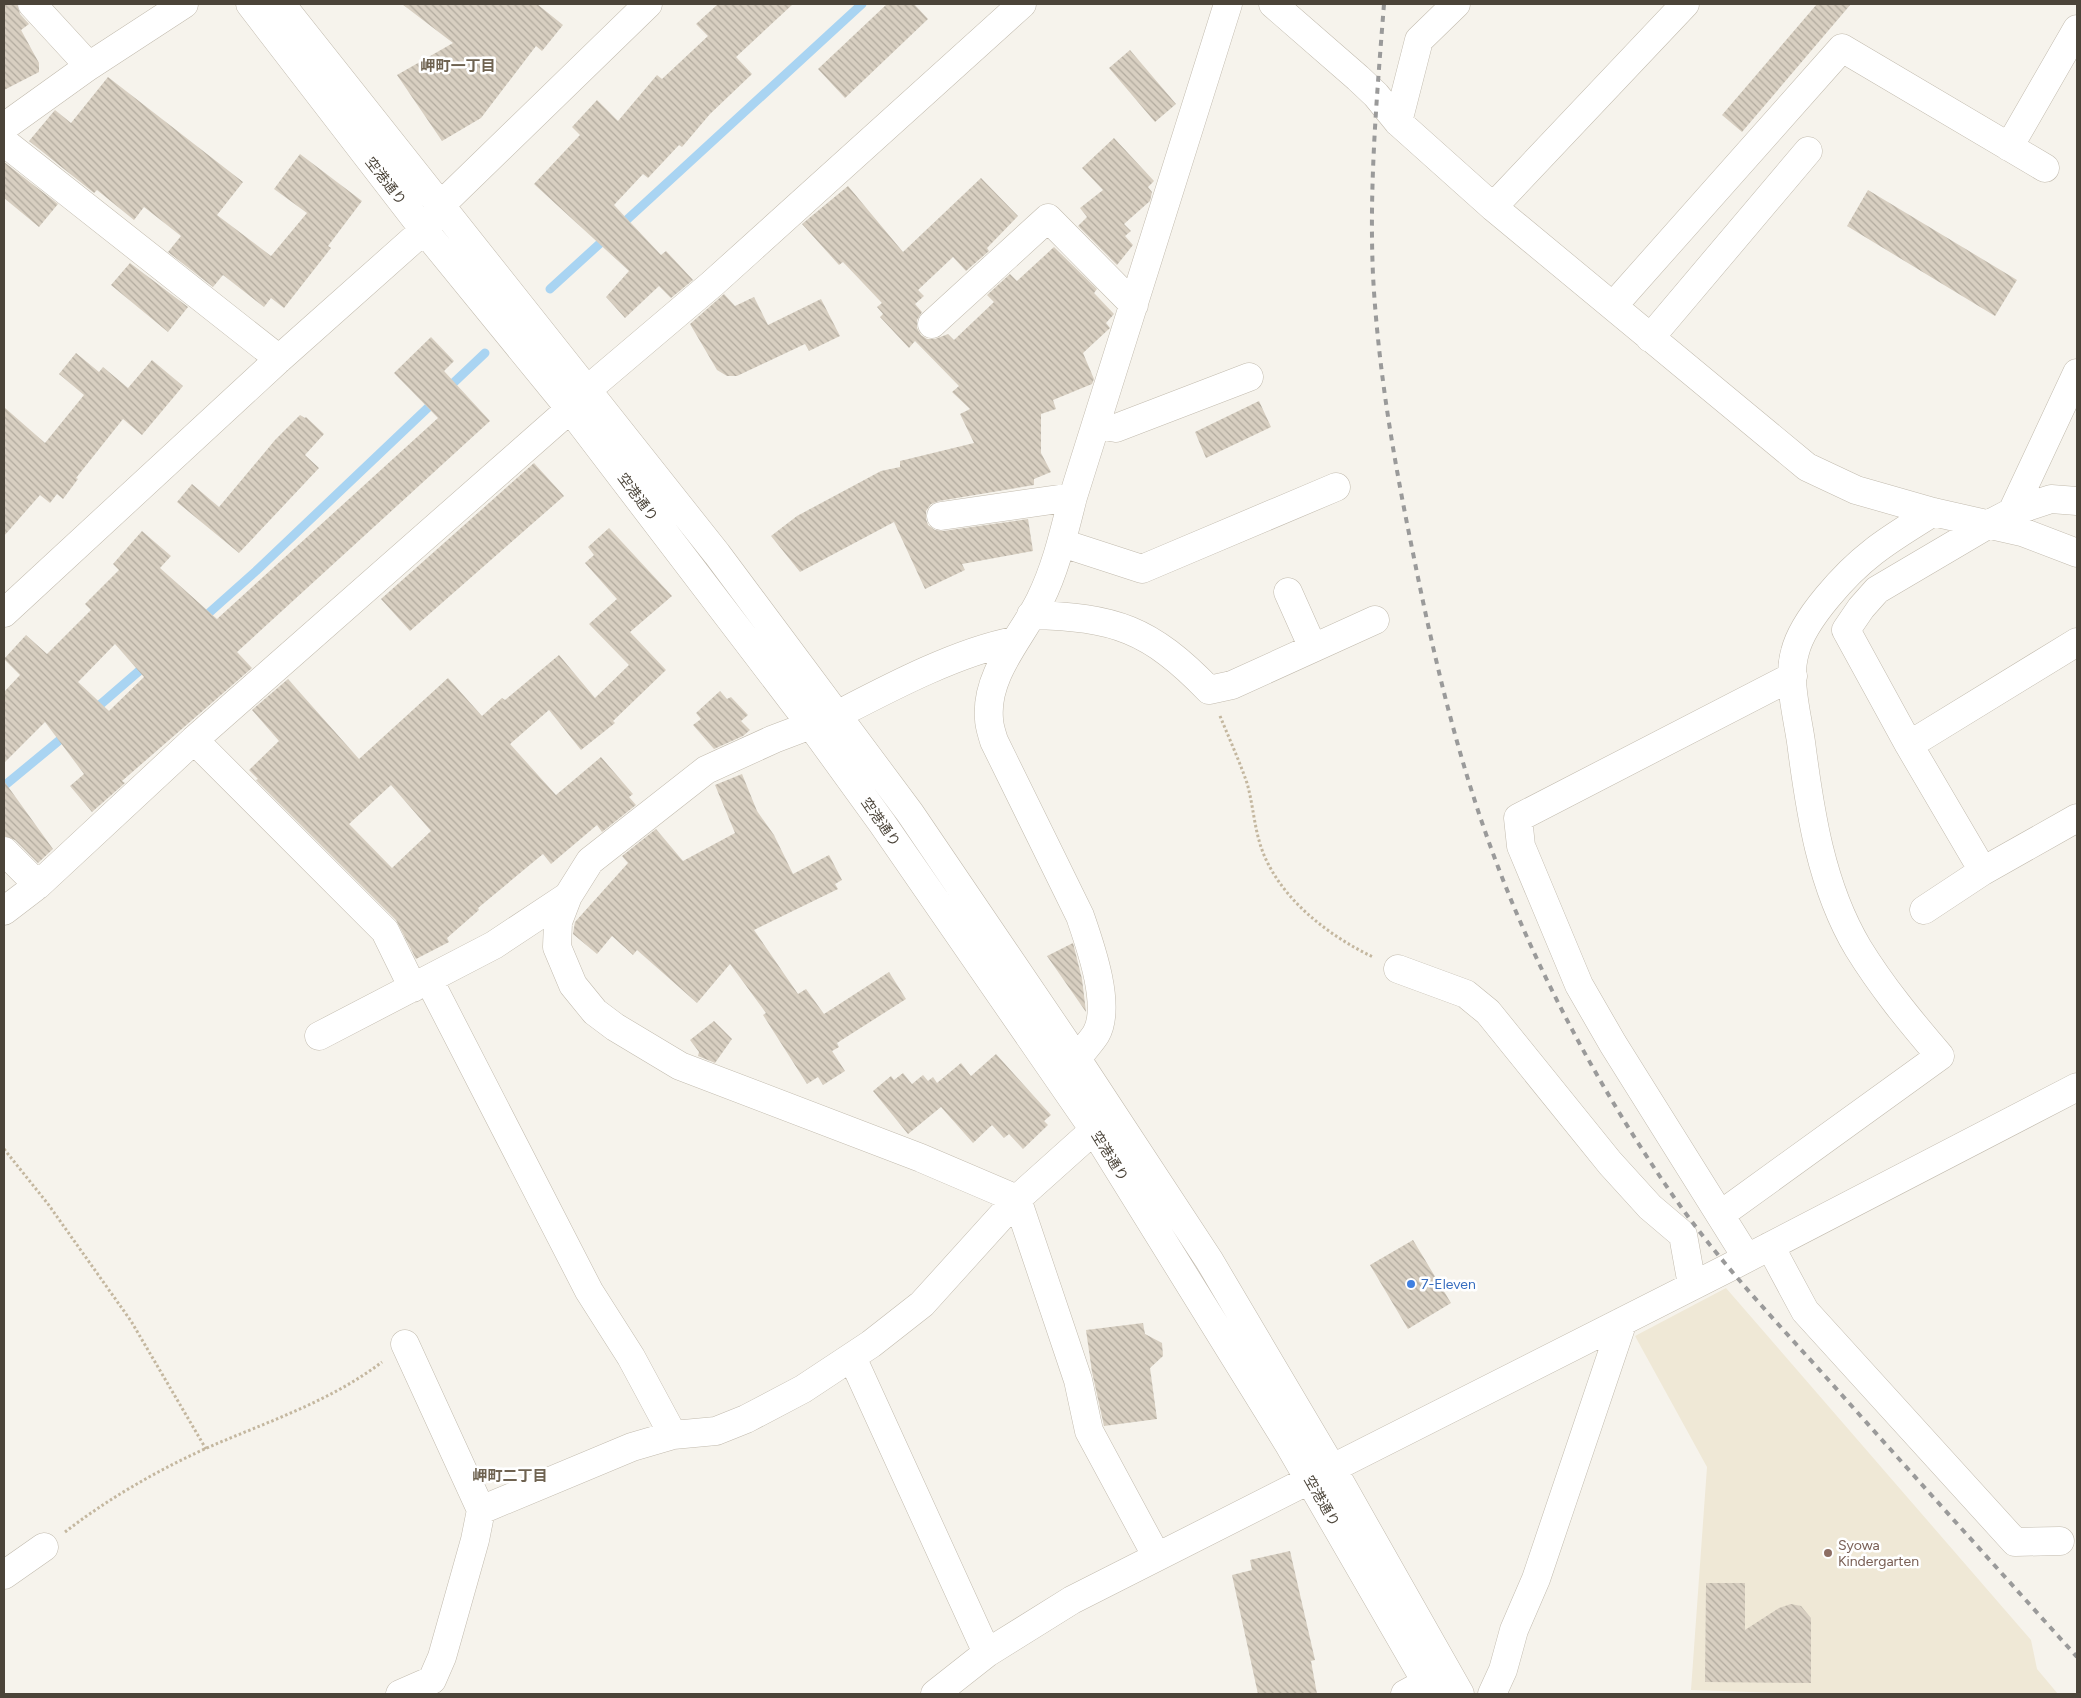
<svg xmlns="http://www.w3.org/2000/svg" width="2081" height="1698" font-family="Figtree,'Noto Sans JP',sans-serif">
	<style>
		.education { fill: #efe8d6 }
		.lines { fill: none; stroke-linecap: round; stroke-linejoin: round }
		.stream { stroke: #a9d4f2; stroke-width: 9 }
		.building { fill: url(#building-back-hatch); fill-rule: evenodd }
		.minor-casing { stroke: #c2bbae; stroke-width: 29 }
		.path { stroke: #c4b79f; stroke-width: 3; stroke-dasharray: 2.5 2.5; stroke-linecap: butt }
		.minor { stroke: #fff; stroke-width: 28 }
		.rail { stroke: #9a9a9a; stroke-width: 4; stroke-dasharray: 6 6; stroke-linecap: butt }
		.shop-dot { fill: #3f7fe0; stroke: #fff; stroke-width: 2 }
		.education-dot { fill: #8d6e63; stroke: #fff; stroke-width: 2 }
		.labels { text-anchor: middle; stroke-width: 5; stroke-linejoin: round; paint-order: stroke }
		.street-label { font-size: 14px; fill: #4b4439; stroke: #fff }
		.shop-label { font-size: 14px; fill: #366cbe; stroke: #fff; text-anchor: start }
		.education-label { font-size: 14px; fill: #785e54; stroke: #fff; text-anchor: start }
		.neighbourhood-label { font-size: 15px; font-weight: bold; fill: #6e6250; stroke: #fff }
	</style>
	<defs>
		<pattern id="building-back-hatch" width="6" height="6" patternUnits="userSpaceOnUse" patternTransform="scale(1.25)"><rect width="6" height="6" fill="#d8cfc1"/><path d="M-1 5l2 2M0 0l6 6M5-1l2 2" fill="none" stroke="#b1aa9e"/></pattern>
	</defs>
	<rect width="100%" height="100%" fill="#f6f3ec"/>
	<path class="education" d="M 1726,1288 L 2031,1640 L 2037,1669 L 2058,1694 L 1810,1694 L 1691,1690 L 1707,1467 L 1635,1336 Z"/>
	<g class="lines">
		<path class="stream" d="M 619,227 L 862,4
			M 550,289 L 607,237
			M 447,389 L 485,353
			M 201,620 L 256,571 L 436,400
			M 94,710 L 146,665
			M 4,786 L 67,734"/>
	</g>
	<path class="building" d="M 4,4 L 17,4 L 20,14 L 29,24 L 21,30 L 39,63 L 39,72 L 4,90 Z
		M 402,4 L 537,4 L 563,25 L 542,51 L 536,46 L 481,118 L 442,141 L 397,75 L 453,43 Z
		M 718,4 L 793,4 L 736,57 L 752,74 L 710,114 L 682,147 L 679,145 L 648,178 L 643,174 L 614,205 L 661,255 L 666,251 L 693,280 L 671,298 L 659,286 L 625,318 L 606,297 L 629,271 L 534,184 L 580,135 L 572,127 L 597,100 L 618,121 L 657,75 L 662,79 L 708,36 L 696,24 Z
		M 887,4 L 914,4 L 928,19 L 845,98 L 818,69 Z
		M 1817,4 L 1851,4 L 1742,132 L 1722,115 Z
		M 1130,50 L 1176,104 L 1155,122 L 1109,68 Z
		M 108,77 L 243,182 L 217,215 L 271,256 L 307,213 L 274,189 L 300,154 L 362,201 L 328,246 L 331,248 L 284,308 L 271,298 L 264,307 L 223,275 L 213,287 L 168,252 L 181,236 L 144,207 L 134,220 L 97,190 L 94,193 L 29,141 L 55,110 L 71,123 Z
		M 1114,138 L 1154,181 L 1148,187 L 1152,192 L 1150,201 L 1124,224 L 1131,231 L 1125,236 L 1133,245 L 1117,265 L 1078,226 L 1087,217 L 1080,208 L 1103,190 L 1082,168 Z
		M 4,162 L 58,204 L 39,227 L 4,198 Z
		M 981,178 L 1018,216 L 987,248 L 989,251 L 966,271 L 953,257 L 918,290 L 924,296 L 915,304 L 922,312 L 917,320 L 917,328 L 921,335 L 927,339 L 935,339 L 948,334 L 954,340 L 994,302 L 987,295 L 1010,274 L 1017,281 L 1054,247 L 1097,289 L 1094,293 L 1114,314 L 1106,323 L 1110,328 L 1083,353 L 1094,379 L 1092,384 L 1053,400 L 1056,409 L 1041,414 L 1041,453 L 1051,472 L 1034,479 L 1034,485 L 939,501 L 931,504 L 926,511 L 926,519 L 928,525 L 935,530 L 943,531 L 1028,519 L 1033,551 L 962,564 L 965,570 L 925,589 L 894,522 L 800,572 L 771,536 L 797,516 L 881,471 L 900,467 L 900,461 L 974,443 L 960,414 L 970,409 L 952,392 L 959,386 L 915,341 L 909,348 L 880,317 L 883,314 L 877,307 L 882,303 L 843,262 L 839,265 L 802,224 L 848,186 L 903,252 Z
		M 1868,190 L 2017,280 L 1995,316 L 1847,226 Z
		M 130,263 L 188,307 L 168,332 L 111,285 Z
		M 724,294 L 735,306 L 754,297 L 768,325 L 821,299 L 840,336 L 809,351 L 805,344 L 737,376 L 727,376 L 717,370 L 690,324 Z
		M 431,337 L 454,361 L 444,371 L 490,421 L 237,652 L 252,668 L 122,781 L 125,783 L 92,812 L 70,786 L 84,774 L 45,722 L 4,763 L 4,692 L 20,675 L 4,659 L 26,635 L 47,654 L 91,610 L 85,604 L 119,570 L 113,564 L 142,531 L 171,556 L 160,568 L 217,619 L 438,418 L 394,373 ZM 115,644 L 144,677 L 109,711 L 78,682 Z
		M 76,353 L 99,372 L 103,367 L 128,388 L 152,360 L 183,386 L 142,435 L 123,419 L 76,478 L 78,479 L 63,499 L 57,494 L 50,503 L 40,495 L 4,536 L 4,407 L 45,443 L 84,395 L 59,374 Z
		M 1259,401 L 1271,427 L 1206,458 L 1195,432 Z
		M 300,415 L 305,418 L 306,417 L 324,434 L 305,455 L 319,468 L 239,553 L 177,502 L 192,484 L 219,507 L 275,440 Z
		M 534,463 L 564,496 L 410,631 L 381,599 Z
		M 609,528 L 672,596 L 630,632 L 666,670 L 613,721 L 615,723 L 581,750 L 549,710 L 510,744 L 556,795 L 601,757 L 633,794 L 629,797 L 636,805 L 602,832 L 597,825 L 551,864 L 543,854 L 478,908 L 479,910 L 447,938 L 449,942 L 416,959 L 396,920 L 256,780 L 258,779 L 249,770 L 279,741 L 252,710 L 288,679 L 359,759 L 448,678 L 482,716 L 502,698 L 505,700 L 559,655 L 595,698 L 629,665 L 589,624 L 617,599 L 585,563 L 594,555 L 588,547 ZM 391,785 L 431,831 L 392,868 L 349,824 Z
		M 720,691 L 727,699 L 731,697 L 748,715 L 741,721 L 750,730 L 743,736 L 714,749 L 693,725 L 701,719 L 696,713 Z
		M 742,774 L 757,811 L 774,835 L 793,874 L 829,855 L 842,880 L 835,884 L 838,889 L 754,930 L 798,994 L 806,989 L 824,1014 L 889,972 L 906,999 L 837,1043 L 839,1047 L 832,1051 L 845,1071 L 823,1085 L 818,1077 L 807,1084 L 763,1015 L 766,1013 L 730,964 L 697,1003 L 637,950 L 633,955 L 612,936 L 597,954 L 573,934 L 575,922 L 628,863 L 622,856 L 656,829 L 683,861 L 735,833 L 715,785 Z
		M 4,781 L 53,849 L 38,863 L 15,840 L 4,836 Z
		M 1073,943 L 1082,979 L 1086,1012 L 1047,956 Z
		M 714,1021 L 732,1039 L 715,1063 L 698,1056 L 699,1052 L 690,1040 Z
		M 996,1054 L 1051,1115 L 1044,1121 L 1048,1125 L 1023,1149 L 1009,1134 L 1004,1138 L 992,1125 L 973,1143 L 941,1107 L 908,1134 L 873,1091 L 891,1076 L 894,1080 L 903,1073 L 912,1084 L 923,1075 L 928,1081 L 933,1077 L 937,1083 L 961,1063 L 971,1076 Z
		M 1413,1240 L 1451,1303 L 1408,1329 L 1370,1265 Z
		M 1143,1323 L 1145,1334 L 1162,1343 L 1163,1356 L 1150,1368 L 1157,1419 L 1104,1426 L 1092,1372 L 1086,1330 Z
		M 1290,1551 L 1315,1660 L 1311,1661 L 1317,1694 L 1258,1694 L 1232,1575 L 1252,1570 L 1250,1560 Z
		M 1706,1583 L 1745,1583 L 1745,1630 L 1779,1608 L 1791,1604 L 1801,1606 L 1811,1618 L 1811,1683 L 1705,1682 Z"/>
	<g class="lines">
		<g class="minor-casing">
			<path id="minor" d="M 32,4 L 89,66
				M 250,4 L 424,230 L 570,409 L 811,725 L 882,823 L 1094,1130 L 1288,1443 L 1433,1694
				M 281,4 L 717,554 L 910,813 L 1077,1059 L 1209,1260 L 1332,1468 L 1460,1694
				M 1273,4 L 1358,78 L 1376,95 L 1398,122 L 1493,207 L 1807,467 L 1856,490 L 1933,512 L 2022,532 L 2077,553
				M 1398,122 L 1419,40 L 1456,4
				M 4,127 L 89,66 L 184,4
				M 4,142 L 279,359
				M 2009,147 L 2077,29
				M 1493,207 L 1685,4
				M 1613,306 L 1842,48 L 2045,168
				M 932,324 L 1048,218 L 1134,305
				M 1650,338 L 1808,151
				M 587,390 L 712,284 L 1022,4
				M 1097,425 L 1116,428 L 1249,377
				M 2012,512 L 2077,373
				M 941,516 L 1073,497
				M 1062,543 L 1142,569 L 1336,487
				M 1288,592 L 1313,648
				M 4,613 L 279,359 L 424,230 L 441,205 L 648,4
				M 1031,615 C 1115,617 1150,629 1209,690 L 1232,685 L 1375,620
				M 837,715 C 889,688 957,652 1014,641
				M 811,725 L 774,739 L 706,770 L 590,861 L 568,896 L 558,922 L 557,947 L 573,985 L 595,1012 L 615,1027 L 680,1066 L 921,1158 L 1017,1199 L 1078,1380 L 1089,1431 L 1157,1557
				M 194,740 L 385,931 L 413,988
				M 1909,745 L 2077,642
				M 4,851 L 38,885
				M 1983,871 L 1909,745 L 1846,630 L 1861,608 L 1877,590 L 1989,524 L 2012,512 L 2051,499 L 2077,501
				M 1924,910 L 1983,871 L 2077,818
				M 4,911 L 38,885 L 194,740 L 570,409
				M 1398,969 L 1466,994 L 1488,1012 L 1610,1163 L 1650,1207 L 1683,1235 L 1692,1285
				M 429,980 L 589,1291 L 631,1357 L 673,1435
				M 319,1036 L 494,945 L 568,896
				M 1077,1059 C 1083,1050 1091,1042 1096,1034 C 1112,1006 1090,945 1080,916 L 994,741 C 992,734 989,726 989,719 C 985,674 1022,637 1040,600 C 1056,568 1064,532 1073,497 L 1228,4
				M 1720,1215 L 1940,1056 C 1910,1021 1882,987 1858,948 C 1821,886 1810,812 1801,742 C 1797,714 1787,679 1795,652 C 1803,619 1847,572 1873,552 C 1892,537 1913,525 1933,512
				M 1770,1246 L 1805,1311 L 2015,1542 L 2060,1541
				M 1747,1258 L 1613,1044 L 1579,985 L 1521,846 L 1518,818 L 1793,676
				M 852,1357 L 987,1653
				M 481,1510 L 632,1447 L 673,1435 L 716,1431 L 746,1419 L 803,1389 L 871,1344 L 922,1304 L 1017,1199 L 1094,1130
				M 4,1575 L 44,1547
				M 400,1694 L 432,1680 L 442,1657 L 475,1540 L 481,1510 L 405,1344
				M 935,1694 L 987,1653 L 1072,1600 L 1728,1268 L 2077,1087
				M 1405,1694 L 1427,1682
				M 1492,1694 L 1503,1670 L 1514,1630 L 1536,1579 L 1623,1321"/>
		</g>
		<path class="path" d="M 1220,716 C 1229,738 1239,760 1247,783 C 1253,804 1254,826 1261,847 C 1278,897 1327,935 1373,957
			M 4,1149 L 48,1204 L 131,1321 L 206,1449
			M 65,1532 C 109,1498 158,1470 209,1447 C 267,1422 331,1401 382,1362"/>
		<use href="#minor" class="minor"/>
		<path class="rail" d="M 1384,4 C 1377,94 1369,185 1373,275 C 1378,369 1394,461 1413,553 C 1432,648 1454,743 1486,834 C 1529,957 1592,1076 1665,1184 C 1714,1257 1775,1320 1833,1385 C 1914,1476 1996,1567 2077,1657"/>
	</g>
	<circle class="shop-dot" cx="1411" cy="1284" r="5"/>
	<circle class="education-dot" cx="1828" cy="1553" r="5"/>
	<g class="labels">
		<g class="street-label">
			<text transform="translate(386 181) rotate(52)" y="5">空港通り</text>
			<text transform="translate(638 497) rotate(53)" y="5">空港通り</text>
			<text transform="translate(881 822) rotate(55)" y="5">空港通り</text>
			<text transform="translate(1110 1156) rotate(58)" y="5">空港通り</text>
			<text transform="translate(1322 1501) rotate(60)" y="5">空港通り</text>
		</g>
		<g class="shop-label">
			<text x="1421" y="1289">7-Eleven</text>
		</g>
		<g class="education-label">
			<text x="1838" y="1550">Syowa<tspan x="1838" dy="16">Kindergarten</tspan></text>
		</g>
		<g class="neighbourhood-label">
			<text x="458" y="71">岬町一丁目</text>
			<text x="510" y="1481">岬町二丁目</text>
		</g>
	</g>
	<rect width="2081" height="1698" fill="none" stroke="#4b4439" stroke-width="10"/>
</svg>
